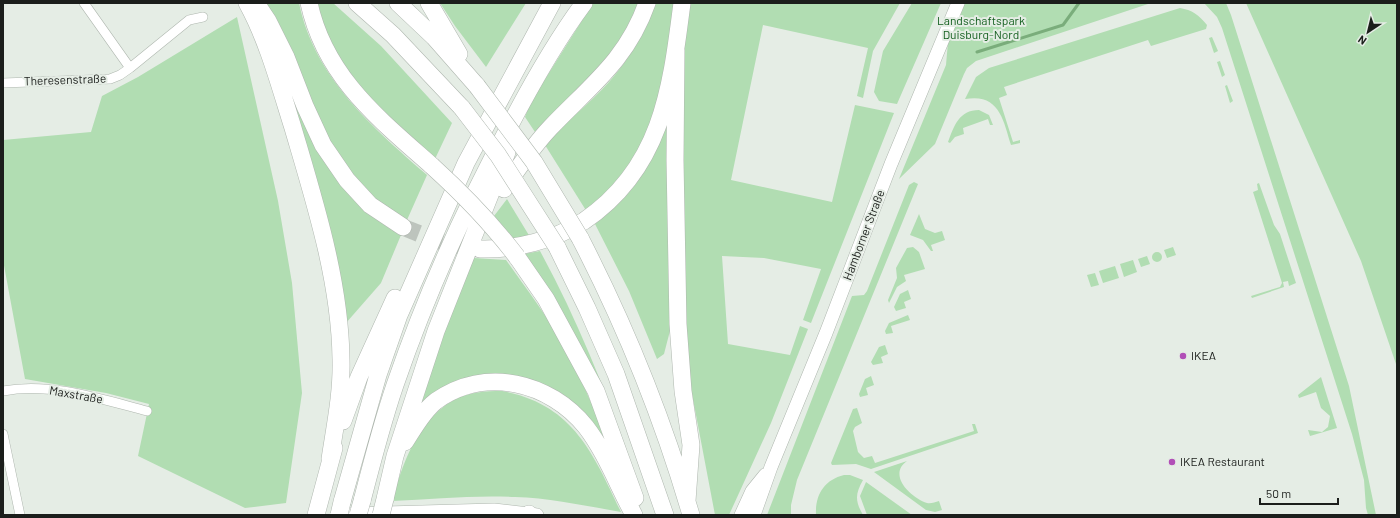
<svg xmlns="http://www.w3.org/2000/svg" width="1400" height="518" font-family="Barlow,sans-serif">
	<style>
		.green { fill: #b1ddb2 }
		.lines { fill: none; stroke-linecap: round; stroke-linejoin: round }
		.stream { stroke: #7aad7b; stroke-width: 3 }
		.highway-tunnel { stroke: #bdc4bd; stroke-width: 17; stroke-dasharray: 17 8; stroke-linecap: butt }
		.street-casing { stroke: #afb7af; stroke-width: 10 }
		.secondary-casing { stroke: #afb7af; stroke-width: 14 }
		.highway-casing { stroke: #afb7af; stroke-width: 18 }
		.street { stroke: #fff; stroke-width: 9 }
		.secondary { stroke: #fff; stroke-width: 13 }
		.highway { stroke: #fff; stroke-width: 17 }
		.highway-bridge-casing { stroke: #afb7af; stroke-width: 18; stroke-linecap: butt }
		.highway-bridge { stroke: #fff; stroke-width: 17 }
		.poi-dot { fill: #b14fb7; stroke: #e5ede5; stroke-width: 1.5 }
		.labels { text-anchor: middle; stroke-width: 4; stroke-linejoin: round; paint-order: stroke }
		.park-label { font-size: 12px; fill: #125e1d; stroke: #e5ede5 }
		.street-label { font-size: 12px; fill: #1b1e1b; stroke: #e5ede5 }
		.poi-label { font-size: 12px; fill: #1b1e1b; stroke: #e5ede5; text-anchor: start }
	</style>
	<rect width="100%" height="100%" fill="#e5ede5"/>
	<path class="green" d="M 263,3 L 299,3 C 314,77 373,128 427,175 L 407,220 L 374,198 L 353,174 L 330,141 Z
		M 317,3 L 333,3 L 381,46 L 452,123 L 435,159 L 365,95 L 330,45 Z
		M 440,3 L 526,3 L 486,67 L 455,26 Z
		M 593,3 L 640,3 L 621,44 L 537,135 L 525,117 L 530,103 Z
		M 656,3 L 674,3 C 665,66 660,138 615,187 C 607,196 596,204 587,212 L 545,145 C 564,122 589,105 609,82 C 630,58 645,33 656,3 Z
		M 686,3 L 900,3 L 873,51 L 863,98 L 857,96 L 868,48 L 763,25 L 731,180 L 832,202 L 855,105 L 894,113 L 811,323 L 803,320 L 821,269 L 764,258 L 722,256 L 728,344 L 790,355 L 800,326 L 808,329 L 771,423 L 729,515 L 715,515 L 692,394 L 688,363 L 684,305 L 682,74 Z
		M 912,3 L 941,3 L 897,104 L 879,101 L 874,92 L 883,51 Z
		M 965,3 L 1151,3 L 976,61 L 967,68 L 964,74 L 935,144 L 899,179 L 946,65 L 948,42 Z
		M 1204,3 L 1226,3 L 1231,15 L 1349,386 L 1376,515 L 1368,515 L 1366,508 L 1364,480 L 1352,434 L 1222,28 L 1217,17 Z
		M 1246,3 L 1397,3 L 1397,367 L 1361,261 Z
		M 1180,8 C 1192,10 1199,15 1207,25 L 1206,29 L 1151,46 L 1148,40 L 1004,87 L 1007,95 L 999,98 L 1013,142 L 1020,140 L 1020,143 L 1011,145 C 1003,119 999,93 965,99 L 976,77 L 989,68 Z
		M 237,17 L 278,201 L 292,283 L 302,393 L 286,503 L 245,508 L 138,456 L 149,404 L 106,393 L 25,379 L 3,260 L 3,140 L 91,132 L 102,96 L 138,77 Z
		M 1212,37 L 1218,51 L 1214,53 L 1209,38 Z
		M 1220,61 L 1225,75 L 1222,77 L 1217,62 Z
		M 281,66 C 311,136 330,195 401,235 L 381,283 L 346,323 Z
		M 1227,85 L 1233,101 L 1230,103 L 1225,86 Z
		M 979,110 L 989,115 L 993,125 L 990,125 L 988,119 L 963,128 L 964,134 L 955,137 L 950,143 L 948,142 C 954,126 959,110 979,110 Z
		M 669,115 L 672,323 L 664,354 L 657,359 L 629,291 L 595,224 C 638,190 651,166 669,115 Z
		M 914,182 L 918,184 L 797,480 L 791,505 L 791,515 L 767,515 L 852,296 L 864,295 L 867,291 L 909,185 Z
		M 1259,183 L 1274,225 L 1280,234 L 1296,283 L 1289,286 L 1288,281 L 1283,282 L 1284,287 L 1252,298 L 1251,296 L 1280,287 L 1282,283 L 1253,192 L 1258,190 L 1257,184 Z
		M 507,199 L 530,237 L 514,241 L 494,216 Z
		M 919,214 L 925,229 L 935,233 L 942,231 L 945,240 L 931,245 L 933,251 L 931,251 L 923,240 L 910,235 Z
		M 913,247 L 919,252 L 925,269 L 904,275 L 906,281 L 897,287 L 889,303 L 888,300 L 897,278 L 896,268 L 907,248 Z
		M 1173,247 L 1176,255 L 1167,258 L 1164,250 Z
		M 540,251 C 576,317 604,386 629,457 L 524,254 Z
		M1152 257a5 5 0 1 1 10 0a5 5 0 1 1-10 0Z
		M 1147,256 L 1150,264 L 1141,267 L 1138,259 Z
		M 474,258 L 506,260 C 525,287 545,313 561,341 C 583,380 599,421 615,461 L 591,424 L 498,375 L 416,413 C 430,360 452,308 474,258 Z
		M 1133,260 L 1137,272 L 1124,277 L 1120,264 Z
		M 1115,266 L 1119,278 L 1103,283 L 1099,271 Z
		M 1095,273 L 1099,285 L 1091,287 L 1087,275 Z
		M 908,290 L 911,299 L 904,302 L 906,308 L 896,311 L 894,307 L 900,294 Z
		M 908,315 L 910,320 L 891,326 L 893,333 L 886,334 L 885,331 L 889,323 Z
		M 885,345 L 888,354 L 881,357 L 883,363 L 873,365 L 871,362 L 879,347 Z
		M 871,376 L 874,385 L 866,388 L 868,395 L 860,397 L 859,394 L 865,379 Z
		M 1321,377 L 1337,428 L 1310,436 L 1308,430 L 1322,432 L 1328,427 L 1330,416 L 1321,408 L 1316,392 L 1299,398 L 1298,395 Z
		M 502,391 C 573,404 593,453 621,512 C 586,506 550,498 515,497 C 474,495 433,499 392,501 C 403,463 416,423 452,401 C 466,392 486,391 502,391 Z
		M 857,408 L 862,423 L 855,427 L 853,431 L 858,452 L 864,458 L 872,456 L 875,463 L 974,431 L 972,424 L 975,424 L 978,433 L 871,469 L 856,464 L 832,465 L 831,463 L 853,409 Z
		M 907,461 C 887,475 911,498 927,503 C 931,504 935,502 939,501 L 942,510 L 935,512 L 926,510 L 874,472 Z
		M 844,475 L 850,475 L 863,480 C 855,494 855,501 863,515 L 816,515 C 815,495 824,480 844,475 Z
		M 866,482 L 912,515 L 867,515 L 860,496 Z"/>
	<g class="lines">
		<path class="stream" d="M 977,52 L 1063,25 L 1079,3"/>
		<path class="highway-tunnel" d="M 403,227 C 429,238 452,247 480,249"/>
		<g class="street-casing">
			<path id="street" d="M 84,3 L 130,68
				M 3,83 L 110,79 L 120,75 L 130,68 L 189,20 L 203,17
				M 3,391 C 50,382 101,399 147,411
				M 3,434 L 20,515"/>
		</g>
		<g class="secondary-casing">
			<path id="secondary" d="M 350,514 L 494,510 L 537,515
				M 741,515 L 752,491 L 765,475
				M 754,515 L 771,467 L 826,333 L 891,164 L 958,3"/>
		</g>
		<g class="highway-casing">
			<path id="highway" d="M 247,3 C 268,41 280,87 293,128 C 315,203 340,281 341,359 C 342,393 335,426 330,459
				M 256,3 L 268,21 L 286,57 L 305,106 L 323,145 L 347,180 L 370,205 L 403,227
				M 309,3 C 325,77 379,119 432,166
				M 357,3 L 393,35 L 462,108
				M 398,3 L 434,37 L 477,86
				M 429,3 L 459,54
				M 676,50 L 675,160 L 678,324 L 683,391 L 691,445 L 687,501
				M 504,189 C 518,168 533,146 550,128 C 590,86 627,60 647,3
				M 580,238 C 626,327 663,419 691,515
				M 557,247 L 587,308 L 616,374 L 665,515
				M 480,249 C 516,250 554,240 584,221 C 662,168 671,89 682,3
				M 517,257 L 546,299 L 596,391 L 635,498
				M 343,421 L 359,377 L 395,298
				M 405,442 C 414,428 423,411 436,401 C 485,366 550,382 586,427 C 606,453 618,486 634,515
				M 385,499 L 395,456 L 436,331 L 507,152
				M 362,501 C 372,462 382,423 395,385 C 426,295 464,210 509,127 C 531,85 555,42 584,3
				M 342,502 L 378,375 L 399,315 L 466,163 L 552,3
				M 316,515 L 334,448
				M 528,515 L 529,514"/>
		</g>
		<use href="#street" class="street"/>
		<use href="#secondary" class="secondary"/>
		<use href="#highway" class="highway"/>
		<g class="highway-bridge-casing">
			<path id="highway-bridge" d="M 477,86 L 534,162 L 580,238
				M 462,108 L 498,155 L 557,247
				M 432,166 C 464,195 492,224 517,257
				M 339,515 L 342,502
				M 358,515 L 362,501
				M 381,515 L 385,499"/>
		</g>
		<use href="#highway-bridge" class="highway-bridge"/>
	</g>
	<g class="poi-dot">
		<circle cx="1183" cy="356" r="4"/>
		<circle cx="1172" cy="462" r="4"/>
	</g>
	<g class="labels">
		<g class="park-label">
			<text x="981" y="25">Landschaftspark<tspan x="981" dy="14">Duisburg-Nord</tspan></text>
		</g>
		<g class="street-label">
			<text transform="translate(65 80) rotate(-2)" y="4">Theresenstraße</text>
			<text transform="translate(864 235) rotate(-69)" y="4">Hamborner Straße</text>
			<text transform="translate(76 395) rotate(10)" y="4">Maxstraße</text>
		</g>
		<g class="poi-label">
			<text x="1191" y="360">IKEA</text>
			<text x="1180" y="466">IKEA Restaurant</text>
		</g>
	</g>
	<rect width="1400" height="518" fill="none" stroke="#1b1e1b" stroke-width="8"/>
	<g transform="translate(1368 32) rotate(215)" stroke="#e5ede5" stroke-width="3" paint-order="stroke">
	<path d="M0-3L7 15L0 10L-7 15Z" fill="#1b1e1b"/>
	<text y="-6" font-size="11" font-weight="bold" text-anchor="middle" fill="#1b1e1b">N</text>
	</g>
	<path d="M1260 498v6h78v-6" fill="none" stroke="#1b1e1b" stroke-width="2"/>
	<text x="1266" y="498" font-size="12" fill="#1b1e1b" stroke="#e5ede5" stroke-width="3" paint-order="stroke">50 m</text>
</svg>
